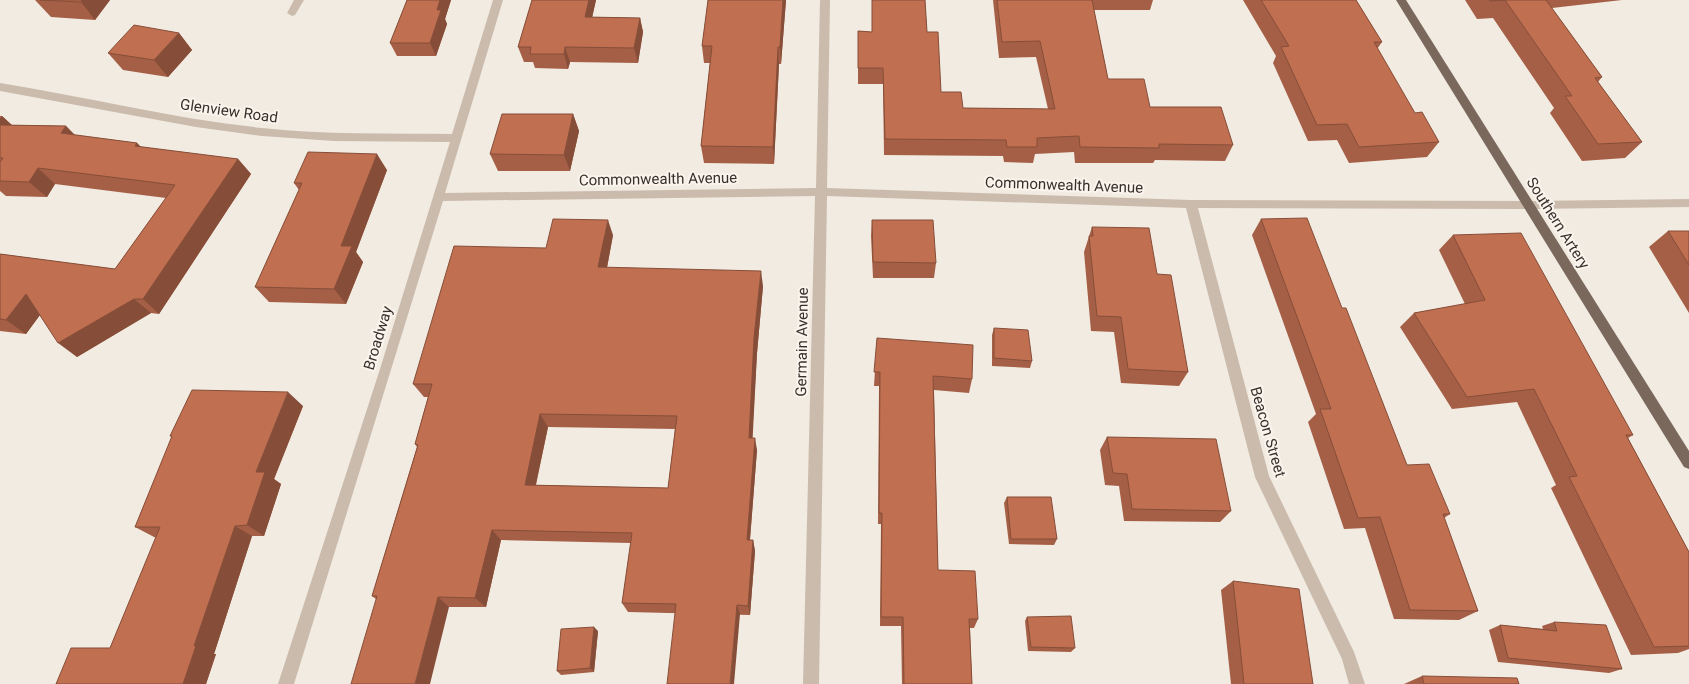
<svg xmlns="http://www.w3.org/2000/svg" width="1689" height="684" font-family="Roboto,sans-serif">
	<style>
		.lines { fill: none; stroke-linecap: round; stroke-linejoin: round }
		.lane { fill: #cabbad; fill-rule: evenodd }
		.street { fill: #cabbad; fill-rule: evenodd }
		.primary { fill: #7a685d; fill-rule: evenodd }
		.wall { fill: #a55f46; fill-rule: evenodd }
		.shaded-wall { fill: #864e39 }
		.building { fill: #c06f51; stroke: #864e39; fill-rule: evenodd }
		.labels { text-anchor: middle; stroke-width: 4; stroke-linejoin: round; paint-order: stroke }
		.street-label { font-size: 15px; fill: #39302b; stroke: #faf4ed }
	</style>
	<rect width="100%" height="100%" fill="#f2ebe1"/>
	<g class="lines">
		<path class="lane" d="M 294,0 L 304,0 L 295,15 L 292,16 L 287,13 Z"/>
		<path class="street" d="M 493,0 L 503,0 L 445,193 L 816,188 L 820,0 L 830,0 L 827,188 L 1191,200 L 1530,201 L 1689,199 L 1689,207 L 1530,209 L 1198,208 L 1269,476 L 1354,652 L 1365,684 L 1349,684 L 1342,659 L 1255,477 L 1186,208 L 827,196 L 819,684 L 803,684 L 815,196 L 443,201 L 294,684 L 278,684 L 380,369 L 450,142 L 334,141 L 262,136 L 196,127 L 0,91 L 0,83 C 88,97 174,119 262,128 C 325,135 389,133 452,134 Z"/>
		<path class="primary" d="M 1396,0 L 1406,0 L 1689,451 L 1689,469 L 1684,467 Z"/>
	</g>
	<path class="wall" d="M 35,0 L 110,0 L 95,20 L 51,17 Z
		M 407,0 L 451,0 L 445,19 L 447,24 L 436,56 L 397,56 L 390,43 Z
		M 532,0 L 596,0 L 592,17 L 640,18 L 643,32 L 638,63 L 570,62 L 568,69 L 535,68 L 533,62 L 524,62 L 518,47 Z
		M 708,0 L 786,0 L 781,64 L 779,64 L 774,164 L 704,163 L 701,146 L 710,63 L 704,63 L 702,46 Z
		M 872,0 L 925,0 L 927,32 L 941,92 L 963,108 L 1048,109 L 1036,57 L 999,58 L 993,0 L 1153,0 L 1150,10 L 1094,10 L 1108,79 L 1150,107 L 1233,145 L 1225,161 L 1155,160 L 1153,163 L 1075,163 L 1074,152 L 1035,154 L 1033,163 L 1004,162 L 1003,156 L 884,155 L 883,84 L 858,84 L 858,31 L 872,32 Z
		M 1243,0 L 1356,0 L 1382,42 L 1377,49 L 1415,113 L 1439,142 L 1427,157 L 1349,163 L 1337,140 L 1308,141 L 1273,63 L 1276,56 Z
		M 1465,0 L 1622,0 L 1552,8 L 1602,77 L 1598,82 L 1642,142 L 1625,158 L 1582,161 L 1550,113 L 1554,108 L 1493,18 L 1477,19 Z
		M 179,33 L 192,50 L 168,77 L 123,70 L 108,53 Z
		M 573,114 L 579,131 L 570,171 L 498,171 L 490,154 Z
		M 0,116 L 2,116 L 12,125 L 66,126 L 74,135 L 137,143 L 141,147 L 238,159 L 251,174 L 159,314 L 151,313 L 77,357 L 40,315 L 26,334 L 0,331 L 0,254 L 115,269 L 166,198 L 55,184 L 47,197 L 6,196 L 0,191 Z
		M 387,170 L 356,252 L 363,262 L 346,304 L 269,302 L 255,287 L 299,190 L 294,183 Z
		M 1261,219 L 1342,308 L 1407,465 L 1450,514 L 1444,518 L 1478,611 L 1459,620 L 1394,619 L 1365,528 L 1344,529 L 1308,422 L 1316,414 L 1252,235 Z
		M 872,220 L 936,263 L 934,278 L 873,278 L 871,236 Z
		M 1092,227 L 1157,274 L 1188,372 L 1179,386 L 1121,383 L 1114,332 L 1091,331 L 1084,252 Z
		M 1668,231 L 1689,231 L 1689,313 L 1649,247 Z
		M 613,235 L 607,268 L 763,286 L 757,353 L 752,438 L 757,450 L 750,540 L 753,540 L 755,551 L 750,615 L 628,612 L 622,603 L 631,543 L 501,540 L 486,607 L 449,607 L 376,599 L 372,596 L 417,447 L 415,444 L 428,397 L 424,397 L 413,384 L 546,248 ZM 548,427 L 675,429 L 668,488 L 536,485 Z
		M 1453,235 L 1633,435 L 1628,438 L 1689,552 L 1689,649 L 1678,653 L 1631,655 L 1551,488 L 1556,485 L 1517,402 L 1452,409 L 1400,327 L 1414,313 L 1465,304 L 1439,250 Z
		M 994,328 L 1032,361 L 1030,368 L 992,366 L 992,335 Z
		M 877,338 L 972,379 L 969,393 L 934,390 L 938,570 L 978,619 L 974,628 L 970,628 L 972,684 L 902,684 L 901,626 L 880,626 L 881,524 L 878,524 L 879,386 L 874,386 Z
		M 303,406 L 274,479 L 281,484 L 264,536 L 252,536 L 214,654 L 216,654 L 206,684 L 56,684 L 110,648 L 156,538 L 135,527 L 172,437 L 170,436 Z
		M 1107,437 L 1231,511 L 1220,522 L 1124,521 L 1119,486 L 1105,485 L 1100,450 Z
		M 1007,497 L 1057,539 L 1054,545 L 1009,544 L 1004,503 Z
		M 1233,581 L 1313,684 L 1231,684 L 1221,590 Z
		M 1027,617 L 1075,648 L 1071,652 L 1028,651 L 1025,621 Z
		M 1554,622 L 1622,669 L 1609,673 L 1498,662 L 1489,630 L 1500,625 L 1543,629 L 1542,626 Z
		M 598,631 L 594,672 L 561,675 L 557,671 Z
		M 1422,676 L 1519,684 L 1404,684 Z"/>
	<path class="shaded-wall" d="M 82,0 L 110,0 L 95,20 L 81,2 Z
		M 440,0 L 451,0 L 445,19 L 447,24 L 436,56 L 430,43 L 437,10 Z
		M 589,0 L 596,0 L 589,32 L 585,17 Z
		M 783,0 L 786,0 L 781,64 L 780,47 Z
		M 640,18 L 643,32 L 638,63 L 634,48 Z
		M 179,33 L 192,50 L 168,77 L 154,60 Z
		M 565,47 L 570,62 L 568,69 L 564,54 Z
		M 778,47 L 779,64 L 774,164 L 773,147 Z
		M 573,114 L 579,131 L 570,171 L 564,155 Z
		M 2,116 L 19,132 L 0,128 L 0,119 Z
		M 66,126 L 82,142 L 61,133 Z
		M 137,143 L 152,159 L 135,146 Z
		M 377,154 L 387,170 L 356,252 L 363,262 L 346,304 L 334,289 L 341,246 Z
		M 238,159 L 251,174 L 159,314 L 143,299 Z
		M 38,168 L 55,184 L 47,197 L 29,182 Z
		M 608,220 L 613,235 L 604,283 L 598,267 Z
		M 761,271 L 763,286 L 757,353 L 752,450 L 749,438 L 754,338 Z
		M 26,294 L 45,308 L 26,334 L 6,320 Z
		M 134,299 L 151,313 L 77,357 L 58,343 Z
		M 288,392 L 303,406 L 274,479 L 281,484 L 264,536 L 247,525 L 256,472 Z
		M 540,414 L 548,427 L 533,497 L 525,485 Z
		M 755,438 L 757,450 L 749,551 L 747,540 Z
		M 235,526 L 252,536 L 214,654 L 216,654 L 206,684 L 183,684 L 194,646 Z
		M 492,530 L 501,540 L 486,607 L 475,598 Z
		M 753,540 L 755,551 L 750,615 L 748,606 Z
		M 438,597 L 449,607 L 430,684 L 415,684 Z
		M 737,605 L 740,614 L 734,684 L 730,684 Z
		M 594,627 L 598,631 L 594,672 L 590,668 Z"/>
	<path class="building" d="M 40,0 L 82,0 L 81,2 Z
		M 407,0 L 440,0 L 437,10 L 441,10 L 430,43 L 390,43 Z
		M 532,0 L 589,0 L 585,17 L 640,18 L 634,48 L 565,47 L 564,54 L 530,54 L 531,47 L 518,47 Z
		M 708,0 L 783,0 L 780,47 L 778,47 L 773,147 L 701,146 L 712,46 L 702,46 Z
		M 872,0 L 925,0 L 927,32 L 938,32 L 941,92 L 961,92 L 963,108 L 1055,109 L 1040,41 L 1002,42 L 997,0 L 1092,0 L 1108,79 L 1144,79 L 1150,107 L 1221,107 L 1233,145 L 1159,144 L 1159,148 L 1080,147 L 1079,136 L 1037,138 L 1037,147 L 1007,147 L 1006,140 L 885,139 L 883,68 L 858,68 L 858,31 L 872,32 Z
		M 1261,0 L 1356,0 L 1382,42 L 1374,42 L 1415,113 L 1422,112 L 1439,142 L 1359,147 L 1347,124 L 1317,125 L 1281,47 L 1289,46 Z
		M 1489,0 L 1546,0 L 1602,77 L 1595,78 L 1642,142 L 1598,144 L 1565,96 L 1572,96 L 1505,0 L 1490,1 Z
		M 134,25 L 179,33 L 154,60 L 108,53 Z
		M 502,114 L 573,114 L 564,155 L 490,154 Z
		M 0,125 L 66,126 L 61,133 L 137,143 L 135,146 L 238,159 L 143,299 L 134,299 L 58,343 L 26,294 L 6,320 L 0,319 L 0,254 L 115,269 L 175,185 L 38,168 L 29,182 L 0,181 L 0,162 L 3,158 L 0,158 Z
		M 308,152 L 377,154 L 341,246 L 352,246 L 334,289 L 255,287 L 302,183 L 294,183 Z
		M 1307,218 L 1342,308 L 1346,308 L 1407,465 L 1429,464 L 1450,514 L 1443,514 L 1478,611 L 1410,610 L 1380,517 L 1358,518 L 1320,409 L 1331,409 L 1261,219 Z
		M 553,219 L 608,220 L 598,267 L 761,271 L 754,338 L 749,438 L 755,438 L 747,540 L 753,540 L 748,606 L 737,605 L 730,684 L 667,684 L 676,604 L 622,603 L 632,533 L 492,530 L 475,598 L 438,597 L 415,684 L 351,684 L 377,596 L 372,596 L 418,445 L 415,444 L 432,384 L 413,384 L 454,246 L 546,248 ZM 540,414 L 677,416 L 668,488 L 525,485 Z
		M 872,220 L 933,220 L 936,263 L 873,262 Z
		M 1092,227 L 1149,228 L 1157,274 L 1171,275 L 1188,372 L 1128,369 L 1121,317 L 1097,316 L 1089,236 L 1093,236 Z
		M 1668,231 L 1689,231 L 1689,265 Z
		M 1521,233 L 1633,435 L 1626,435 L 1689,552 L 1689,646 L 1654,647 L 1569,477 L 1577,476 L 1534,389 L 1467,397 L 1414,313 L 1485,300 L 1453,235 Z
		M 994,328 L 1028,330 L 1032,361 L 994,358 Z
		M 877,338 L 973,345 L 972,379 L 933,376 L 938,570 L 975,571 L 978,619 L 969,619 L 972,684 L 904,684 L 903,617 L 881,617 L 882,513 L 879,513 L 880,372 L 874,372 Z
		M 192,390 L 288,392 L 256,472 L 265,472 L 247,525 L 235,526 L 194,646 L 196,646 L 183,684 L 56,684 L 71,648 L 110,648 L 160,527 L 135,527 L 172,436 L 170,436 Z
		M 1107,437 L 1216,439 L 1231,511 L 1132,509 L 1127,474 L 1113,473 Z
		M 1007,497 L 1051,497 L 1057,539 L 1011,539 Z
		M 1233,581 L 1299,589 L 1313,684 L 1244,684 Z
		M 1071,616 L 1075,648 L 1031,647 L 1027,617 Z
		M 1554,622 L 1606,625 L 1622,669 L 1508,658 L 1500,625 L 1557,631 Z
		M 594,627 L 590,668 L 557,671 L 561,629 Z
		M 1422,676 L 1517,678 L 1519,684 L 1424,684 Z"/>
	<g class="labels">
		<g class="street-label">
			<text transform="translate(229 111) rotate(8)" y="5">Glenview Road</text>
			<text transform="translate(658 179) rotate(-1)" y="5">Commonwealth Avenue</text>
			<text transform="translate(1064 185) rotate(2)" y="5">Commonwealth Avenue</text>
			<text transform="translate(1558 223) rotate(58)" y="5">Southern Artery</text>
			<text transform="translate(378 338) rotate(-73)" y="5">Broadway</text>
			<text transform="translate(802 342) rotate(-89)" y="5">Germain Avenue</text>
			<text transform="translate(1268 432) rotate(74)" y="5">Beacon Street</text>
		</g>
	</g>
</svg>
